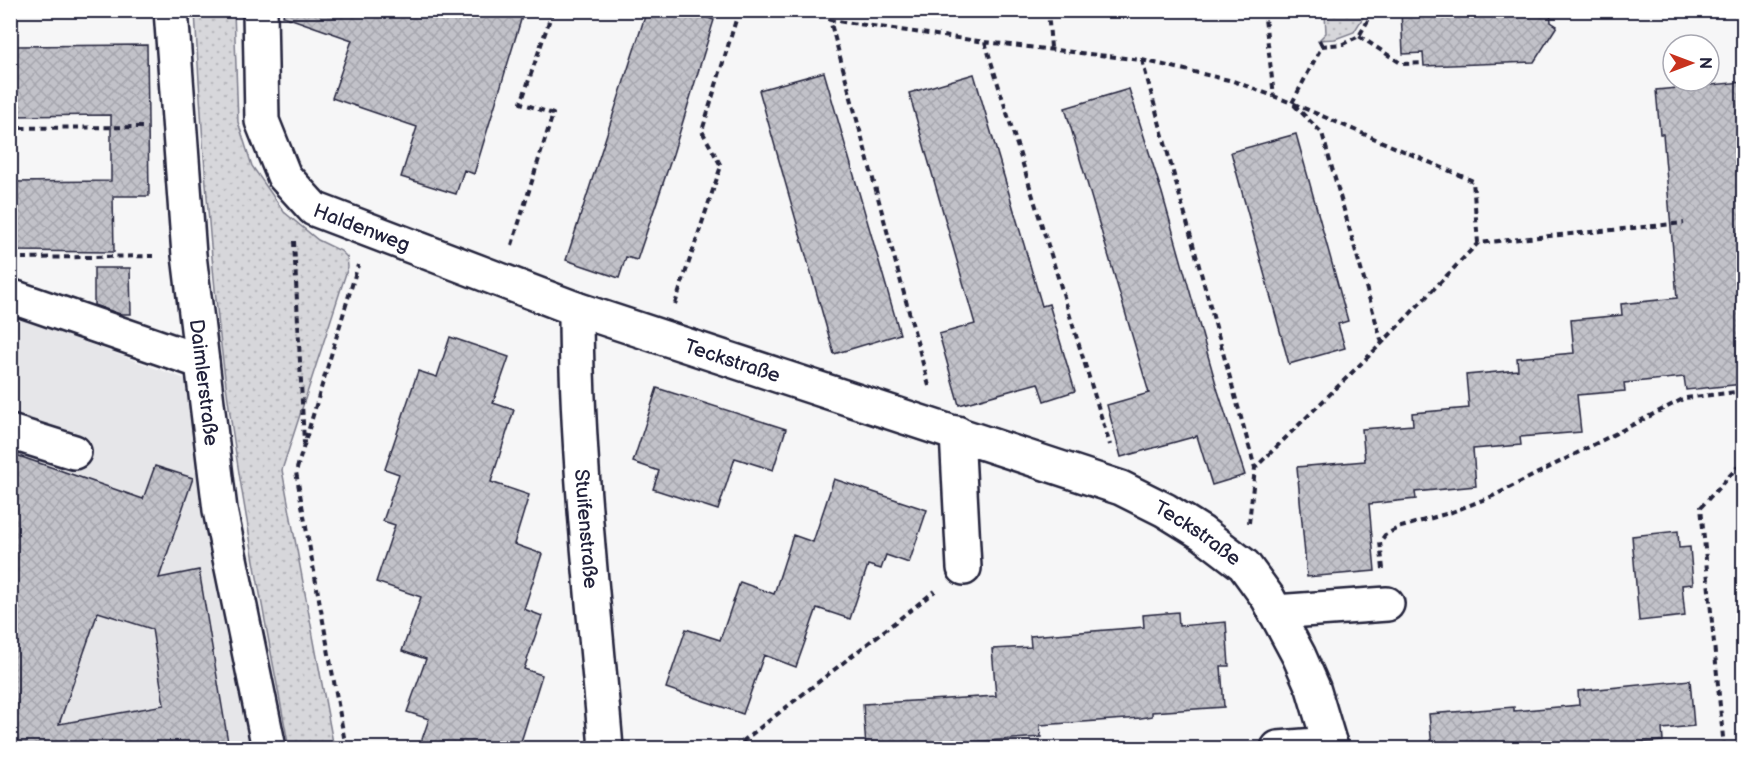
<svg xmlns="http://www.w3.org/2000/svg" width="1754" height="759" font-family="'Balsamiq Sans',sans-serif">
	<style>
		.built { fill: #e6e6e9 }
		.grass { fill: url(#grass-dots); stroke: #7c7c8b; stroke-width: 1.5 }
		.building { fill: url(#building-cross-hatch); stroke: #22223b; stroke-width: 1.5; fill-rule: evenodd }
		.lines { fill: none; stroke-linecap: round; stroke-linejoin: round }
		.minor-casing { stroke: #22223b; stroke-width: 38 }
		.path { stroke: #22223b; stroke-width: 4; stroke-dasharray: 6 4.5; stroke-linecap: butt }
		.minor { stroke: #fff; stroke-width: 33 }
		.labels { text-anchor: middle; stroke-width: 4.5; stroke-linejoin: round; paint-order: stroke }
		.street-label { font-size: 20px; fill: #22223b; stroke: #fff }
	</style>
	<defs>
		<pattern id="grass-dots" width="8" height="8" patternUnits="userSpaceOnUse" patternTransform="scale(1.5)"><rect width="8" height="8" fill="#d7d7db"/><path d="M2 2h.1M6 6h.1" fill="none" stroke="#b8b8bd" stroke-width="1.8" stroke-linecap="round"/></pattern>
		<pattern id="building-cross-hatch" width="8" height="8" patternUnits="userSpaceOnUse" patternTransform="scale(1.5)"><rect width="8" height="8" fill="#c2c2c9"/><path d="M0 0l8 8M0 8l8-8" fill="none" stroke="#a6a6ae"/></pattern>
	</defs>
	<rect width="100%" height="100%" fill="#f6f6f7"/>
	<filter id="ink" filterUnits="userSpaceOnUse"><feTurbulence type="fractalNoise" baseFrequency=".0167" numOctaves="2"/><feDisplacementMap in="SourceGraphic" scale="12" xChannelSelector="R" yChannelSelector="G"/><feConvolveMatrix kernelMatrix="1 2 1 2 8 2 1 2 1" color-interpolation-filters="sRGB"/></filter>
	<g filter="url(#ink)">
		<path class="built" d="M 10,315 L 188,380 L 254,748 L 11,748 Z"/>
		<path class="grass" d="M 1341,10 L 1367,11 L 1354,32 L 1335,39 L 1319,40 L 1326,33 L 1325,13 Z
			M 195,11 L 234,11 L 238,122 L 252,166 L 284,212 L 318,240 L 341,251 L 347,257 L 348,267 L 282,470 L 334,748 L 289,748 C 264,615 237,481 221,345 C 208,234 201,122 195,11 Z"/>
		<path class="building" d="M 284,10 L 524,10 L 474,174 L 464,170 L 456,194 L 401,177 L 417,127 L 332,98 L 352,40 L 283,16 Z
			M 647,10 L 686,10 L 714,20 L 673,154 L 637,260 L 626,257 L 619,278 L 566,260 Z
			M 1401,10 L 1550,10 L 1551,22 L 1557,26 L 1534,62 L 1424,66 L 1423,53 L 1403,54 Z
			M 147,45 L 149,196 L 113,196 L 114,252 L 10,251 L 10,182 L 111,181 L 111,115 L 10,116 L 10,46 Z
			M 824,72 L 900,334 L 834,354 L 759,90 Z
			M 974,74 L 1042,306 L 1049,304 L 1075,391 L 1044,401 L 1038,383 L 959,405 L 939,334 L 975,324 L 909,93 Z
			M 1743,82 L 1743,384 L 1686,390 L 1684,377 L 1624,383 L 1625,391 L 1577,395 L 1581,432 L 1520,437 L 1521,445 L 1473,449 L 1476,486 L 1415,492 L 1416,499 L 1369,504 L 1375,571 L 1307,577 L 1297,467 L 1365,461 L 1362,429 L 1413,425 L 1412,413 L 1469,408 L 1466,375 L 1518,370 L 1517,358 L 1574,353 L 1571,320 L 1622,315 L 1621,304 L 1677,298 L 1663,134 L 1660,134 L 1656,90 Z
			M 1129,89 L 1162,193 L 1218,391 L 1245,475 L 1212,485 L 1197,436 L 1121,457 L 1107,405 L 1149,393 L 1065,108 Z
			M 1296,134 L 1348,321 L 1338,324 L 1345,348 L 1289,364 L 1231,152 Z
			M 94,268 L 130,268 L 131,314 L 120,314 L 94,305 Z
			M 450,337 L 509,357 L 493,403 L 514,410 L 491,482 L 529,495 L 514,544 L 542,554 L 524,609 L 542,616 L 524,669 L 542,675 L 519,748 L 419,748 L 429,719 L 407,712 L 426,659 L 402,651 L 421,597 L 376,582 L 395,525 L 383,521 L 399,474 L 385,469 L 418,371 L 437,377 Z
			M 657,388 L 786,429 L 773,470 L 735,458 L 718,510 L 653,489 L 659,471 L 633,462 Z
			M 10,453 L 143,499 L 155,466 L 193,478 L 159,578 L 199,570 L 229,748 L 10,748 ZM 98,612 L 152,629 L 164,705 L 59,724 Z
			M 834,479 L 927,510 L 909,563 L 886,555 L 881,569 L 868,565 L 850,619 L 817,608 L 796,667 L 764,655 L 743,714 L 666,688 L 686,629 L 720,640 L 740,582 L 774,594 L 793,535 L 813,542 Z
			M 1678,531 L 1679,548 L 1690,547 L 1693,584 L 1682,585 L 1685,616 L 1639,621 L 1632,536 Z
			M 1178,612 L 1179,626 L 1226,622 L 1229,666 L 1221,666 L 1224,707 L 1152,712 L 1152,716 L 1141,718 L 1040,725 L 1041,737 L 945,744 L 946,748 L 866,748 L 863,704 L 996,696 L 992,649 L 1031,647 L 1030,636 L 1144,627 L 1143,615 Z
			M 1690,680 L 1694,726 L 1662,729 L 1663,741 L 1607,745 L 1607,748 L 1432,748 L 1429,714 L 1514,707 L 1514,711 L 1579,705 L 1578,691 Z"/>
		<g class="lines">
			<g class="minor-casing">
				<g id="minor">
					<path id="s1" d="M 171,10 L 189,255 L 220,510 L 269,748"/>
					<path id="s2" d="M 260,10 L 262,121 L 284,176 L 314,209 L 576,309 L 1121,488 L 1165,510 L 1202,533 L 1244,565 L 1268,598 L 1299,656 L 1313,688 L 1331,748"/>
					<path d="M 10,296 L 202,362"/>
					<path id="s3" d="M 576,309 C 576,456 594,603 606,748"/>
					<path d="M 10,432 L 74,452"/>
					<path d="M 957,433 L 964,568"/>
					<path d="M 1275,612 L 1387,604"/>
					<path d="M 1278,748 L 1330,744"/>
				</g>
			</g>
			<path class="path" d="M 1048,10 L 1051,48
				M 1264,10 L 1274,96
				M 1359,36 L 1402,64 L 1424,63
				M 1319,40 L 1322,46
				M 985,42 L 1110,445
				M 1142,60 L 1255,468
				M 10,128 L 143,127
				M 294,241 L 304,443
				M 512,245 L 553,114 L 521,103 L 553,10
				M 22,258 L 153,256
				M 675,304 L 721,166 L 702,131 L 739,10
				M 1382,343 L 1322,133 L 1292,103 L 1473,181 L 1478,243
				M 929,386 L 830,20 L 985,42 L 1142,60 L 1233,81 L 1292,103 L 1322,46 L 1343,44 L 1359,36 L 1374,10
				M 1249,523 L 1255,468 L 1382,343 L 1478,243 L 1684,223
				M 1383,569 L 1380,542 L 1385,535 L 1398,528 L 1452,512 L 1493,496 L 1685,398 L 1744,391
				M 346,748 L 296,472 L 358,265
				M 734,748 L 935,591
				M 1724,748 L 1701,507 L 1744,460"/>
			<use href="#minor" class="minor"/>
		</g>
	</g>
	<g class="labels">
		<g class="street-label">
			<text dy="7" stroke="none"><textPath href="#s2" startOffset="266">Haldenweg</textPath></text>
			<text dy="7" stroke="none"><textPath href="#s2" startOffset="660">Teckstraße</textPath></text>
			<text dy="7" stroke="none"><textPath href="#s1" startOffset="374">Daimlerstraße</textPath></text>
			<text dy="7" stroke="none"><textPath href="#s3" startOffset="220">Stuifenstraße</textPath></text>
			<text dy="7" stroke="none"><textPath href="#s2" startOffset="1158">Teckstraße</textPath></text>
		</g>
	</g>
	<rect width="1754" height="759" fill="none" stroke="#fff" stroke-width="36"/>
	<rect x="18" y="18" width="1718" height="723" fill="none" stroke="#22223b" stroke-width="2" filter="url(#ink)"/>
	<g transform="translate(1691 63) rotate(90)"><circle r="28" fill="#ffffff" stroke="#a7a7b1" stroke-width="1.5"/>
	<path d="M0-4.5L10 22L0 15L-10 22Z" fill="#c8321e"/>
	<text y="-9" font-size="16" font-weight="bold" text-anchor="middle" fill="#22223b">N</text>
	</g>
</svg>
